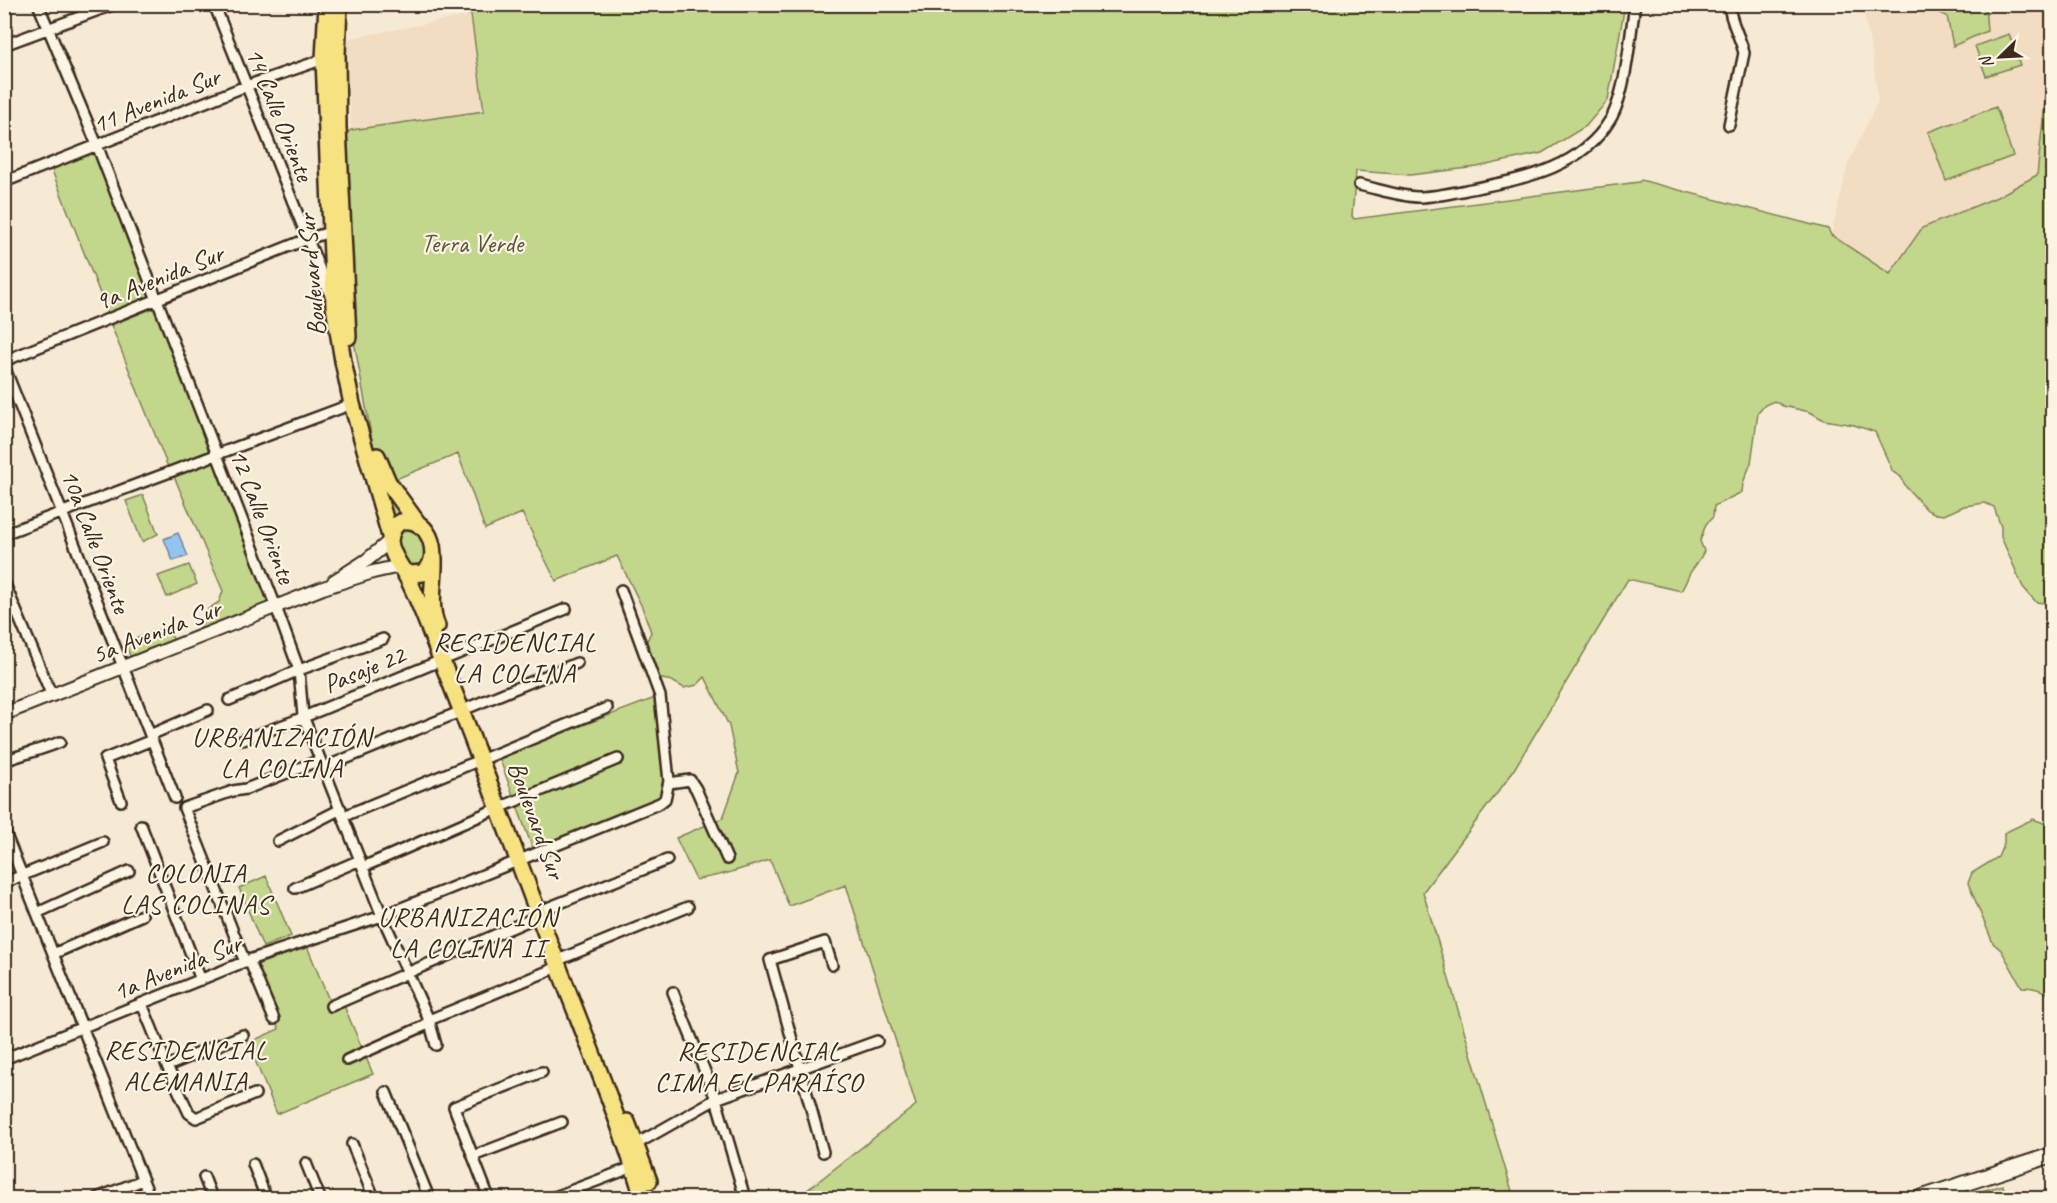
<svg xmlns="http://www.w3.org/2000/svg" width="2057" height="1203" font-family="Caveat,sans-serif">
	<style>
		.built { fill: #f2ddc2 }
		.green { fill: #c2d68c; stroke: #7e8055; stroke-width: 1.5 }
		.water { fill: #95c3f0; stroke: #71869c; stroke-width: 1.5 }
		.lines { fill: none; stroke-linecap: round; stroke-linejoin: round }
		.minor-casing { stroke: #3b2a1e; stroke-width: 14 }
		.tertiary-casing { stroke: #3b2a1e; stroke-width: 16 }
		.secondary-casing { stroke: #3b2a1e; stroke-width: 18 }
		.trunk-casing { stroke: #3b2a1e; stroke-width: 20 }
		.minor { stroke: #fcf5e5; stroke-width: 9 }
		.tertiary { stroke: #fcf5e5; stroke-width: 12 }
		.secondary { stroke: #fcf5e5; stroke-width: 14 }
		.trunk { stroke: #f6e281; stroke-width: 15 }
		.labels { text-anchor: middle; stroke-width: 4.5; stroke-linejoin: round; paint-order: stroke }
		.street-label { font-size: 26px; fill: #3b2a1e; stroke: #fcf5e5 }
		.park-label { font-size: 26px; fill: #5d553a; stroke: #fcf5e5 }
		.neighbourhood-label { font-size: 27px; letter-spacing: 1.5px; fill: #3b2a1e; stroke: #fcf5e5 }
	</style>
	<rect width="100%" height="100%" fill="#f7ead5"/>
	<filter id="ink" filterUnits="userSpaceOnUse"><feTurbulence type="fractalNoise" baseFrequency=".0167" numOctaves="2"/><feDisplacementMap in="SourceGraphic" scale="12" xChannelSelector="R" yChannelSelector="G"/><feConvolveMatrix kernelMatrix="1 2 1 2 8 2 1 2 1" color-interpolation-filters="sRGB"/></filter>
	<g filter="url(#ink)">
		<path class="built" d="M 1862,5 L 2052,5 L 2052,65 L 2049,66 L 2037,175 L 1997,197 L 1922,228 L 1891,274 L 1831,235 L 1848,164 L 1878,101 L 1872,53 Z
			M 471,15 L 484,111 L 351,130 L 346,39 Z"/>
		<path class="green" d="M 1184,4 L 1201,9 L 1207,4 L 1625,5 L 1608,100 L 1586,126 L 1542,153 L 1477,167 L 1410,175 L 1356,171 L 1352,216 L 1354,219 L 1639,182 L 1641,180 L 1828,229 L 1831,235 L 1890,274 L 1922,228 L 1997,197 L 2037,175 L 2049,66 L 2052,73 L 2052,609 L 2045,603 L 2036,602 L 2023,587 L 2001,537 L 2001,527 L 1994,507 L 1985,503 L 1964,506 L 1944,515 L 1936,514 L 1927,510 L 1906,487 L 1901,477 L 1893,472 L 1875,432 L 1854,425 L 1824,420 L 1810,412 L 1783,406 L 1774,401 L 1765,405 L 1758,413 L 1751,463 L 1743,483 L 1742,492 L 1714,506 L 1713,517 L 1706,524 L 1700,541 L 1704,551 C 1700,560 1695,566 1690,573 C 1687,579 1685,585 1681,591 L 1628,579 L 1510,776 L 1423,892 L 1514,1198 L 797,1198 L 916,1105 L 846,885 L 789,906 L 770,860 L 728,873 L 696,880 L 676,838 L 723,818 L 739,773 L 729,726 L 705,677 L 697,685 L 684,688 L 672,681 L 657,678 L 645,645 L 651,632 L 642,607 L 617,556 L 556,581 L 522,513 L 485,529 L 458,454 L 383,484 L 404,513 L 394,518 L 390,517 L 377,468 L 352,330 L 345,134 L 351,130 L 484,111 L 471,15 L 452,5 Z
			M 1934,5 L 1985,5 L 1987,31 L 1953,46 L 1947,16 L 1930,10 Z
			M 2009,34 L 2020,65 L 1986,76 L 1975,46 Z
			M 1996,107 L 2013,156 L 1946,181 L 1928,132 Z
			M 95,152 L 151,298 L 108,314 L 51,168 Z
			M 156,307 L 211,452 L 168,467 L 111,325 Z
			M 213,458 L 272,605 L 197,635 L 208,609 L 219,602 L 223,591 L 173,474 Z
			M 143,495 L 158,534 L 142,542 L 126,501 Z
			M 402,528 C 405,528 409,527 412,528 C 426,533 427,555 422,566 L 414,568 C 400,561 399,551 397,537 Z
			M 189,565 L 197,584 L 167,597 L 158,576 Z
			M 168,626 L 175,644 L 132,661 L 125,643 Z
			M 660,696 L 668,790 L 657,805 L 535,855 L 499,757 Z
			M 2033,819 L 2052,826 L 2052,996 C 2043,990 2033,987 2022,987 L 2001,950 L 1993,943 L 1968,883 L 1972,873 L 1998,857 L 2004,843 L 2004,833 Z
			M 266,876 L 291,936 L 263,947 L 239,888 Z
			M 307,946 L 331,1005 L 342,1001 L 373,1074 L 277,1114 L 248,1043 L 279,1029 L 251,967 Z
			M 2003,1185 L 2006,1198 L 1956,1198 Z"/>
		<path class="water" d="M 178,533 L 188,556 L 173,561 L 164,539 Z"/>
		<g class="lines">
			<g class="minor-casing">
				<path id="minor" d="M 38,4 L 97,145 L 276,607 L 299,670 L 303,716 L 382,916 L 429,1020 L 436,1045
					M 214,4 L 330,295
					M 4,45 L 115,4
					M 1729,125 L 1744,53 C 1740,36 1730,22 1729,4
					M 4,182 L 246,86 L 324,59
					M 1359,185 C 1378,189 1398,196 1417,197 C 1437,197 1456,192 1476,188 C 1526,178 1581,168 1610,120 C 1626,94 1630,36 1635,4
					M 4,361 L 307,239 L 330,232
					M 4,366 L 175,798
					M 4,534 L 352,404
					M 4,582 L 52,696
					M 450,657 L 566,609
					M 229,700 L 299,670 L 383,639
					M 470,707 L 577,663
					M 150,735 L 208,710
					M 243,740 L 294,721 L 442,660
					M 488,757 L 607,708
					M 4,761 C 23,754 41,750 60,742
					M 323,768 L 462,711
					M 669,783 L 690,780 L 696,789 L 727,859
					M 121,801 L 105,759 L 152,740
					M 506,805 L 618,759
					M 344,816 L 480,760
					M 141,825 L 201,980
					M 4,830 L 150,1198
					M 278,841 L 341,809
					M 363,867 L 498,808
					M 4,883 L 103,842
					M 295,888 L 360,860
					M 545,909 L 667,860
					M 37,913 L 129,871
					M 53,954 L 142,915
					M 563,958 L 688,907
					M 249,960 L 274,1019
					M 245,962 L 184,808 L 233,791 L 246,789 L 320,760
					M 673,992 L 716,1099 L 745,1198
					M 142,1004 L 167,1066 L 189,1113 L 196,1118 L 255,1094
					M 331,1006 L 539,916
					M 4,1059 L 249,960 L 382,916 L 660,803 L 665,799 L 669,781 L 660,696 L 621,590
					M 347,1060 L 424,1026 L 429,1020 L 558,967
					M 167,1066 L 243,1035
					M 386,1092 L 429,1198
					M 352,1144 L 374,1198
					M 633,1146 L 716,1099 L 877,1041
					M 823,1152 L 770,960 L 825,942 L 832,965
					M 473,1156 L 562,1122
					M 306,1163 L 320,1198
					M 253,1164 L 266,1198
					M 204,1177 L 212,1198
					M 97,1198 L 143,1180
					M 489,1198 L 454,1107 L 542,1072
					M 552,1198 L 633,1167"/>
			</g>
			<g class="tertiary-casing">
				<path id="tertiary" d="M 334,581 L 367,560 L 390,541
					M 4,714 L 323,588 L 373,572 L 400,566"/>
			</g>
			<g class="secondary-casing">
				<path id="secondary" d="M 1920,1198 L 2052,1155"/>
			</g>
			<g class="trunk-casing">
				<path id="trunk" d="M 327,4 L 324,59 L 334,306 L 343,361 L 352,404 L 390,536
					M 339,4 L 337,54 L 338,128 L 348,337
					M 377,456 L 388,482 L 419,525
					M 434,558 C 435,581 428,605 437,626
					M 404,571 L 410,574 L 423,573 C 443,560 430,517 404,521 C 394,523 390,534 390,542 C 392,558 404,569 410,583 C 421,606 430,630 439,654 C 481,758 519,864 559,968 C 588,1044 620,1120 643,1198
					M 627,1122 L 649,1181"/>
			</g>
			<use href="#minor" class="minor"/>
			<use href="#tertiary" class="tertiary"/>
			<use href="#secondary" class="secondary"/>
			<use href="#trunk" class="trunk"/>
		</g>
	</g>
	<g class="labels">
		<g class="street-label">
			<text transform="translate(156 100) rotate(-22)" y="9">11 Avenida Sur</text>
			<text transform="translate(280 114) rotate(68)" y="9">14 Calle Oriente</text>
			<text transform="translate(311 275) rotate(-95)" y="9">Boulevard Sur</text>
			<text transform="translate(159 277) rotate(-22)" y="9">9a Avenida Sur</text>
			<text transform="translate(263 516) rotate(69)" y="9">12 Calle Oriente</text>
			<text transform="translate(96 541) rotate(69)" y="9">10a Calle Oriente</text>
			<text transform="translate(156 631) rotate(-21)" y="9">5a Avenida Sur</text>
			<text transform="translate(364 669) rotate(-22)" y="9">Pasaje 22</text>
			<text transform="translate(537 820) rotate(70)" y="9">Boulevard Sur</text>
			<text transform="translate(177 967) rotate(-22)" y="9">1a Avenida Sur</text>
		</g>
		<g class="park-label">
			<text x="472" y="252">Terra Verde</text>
		</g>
		<g class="neighbourhood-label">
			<text x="515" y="651">RESIDENCIAL<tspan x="515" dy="31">LA COLINA</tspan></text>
			<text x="282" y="746">URBANIZACIÓN<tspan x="282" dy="31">LA COLINA</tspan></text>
			<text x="196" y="882">COLONIA<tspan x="196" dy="31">LAS COLINAS</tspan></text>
			<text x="468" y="926">URBANIZACIÓN<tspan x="468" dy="31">LA COLINA II</tspan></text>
			<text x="186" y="1059">RESIDENCIAL<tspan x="186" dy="31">ALEMANIA</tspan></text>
			<text x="759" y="1060">RESIDENCIAL<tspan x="759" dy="31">CIMA EL PARAÍSO</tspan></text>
		</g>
	</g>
	<rect width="2057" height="1203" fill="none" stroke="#fcf5e5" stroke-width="24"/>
	<rect x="12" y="12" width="2033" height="1179" fill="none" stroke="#3b2a1e" stroke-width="2" filter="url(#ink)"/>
	<g transform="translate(2000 57) rotate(246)" stroke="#fcf5e5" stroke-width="4.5" paint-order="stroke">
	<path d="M0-4.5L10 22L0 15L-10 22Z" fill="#3b2a1e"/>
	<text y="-9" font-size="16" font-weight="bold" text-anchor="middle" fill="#3b2a1e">N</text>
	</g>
</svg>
